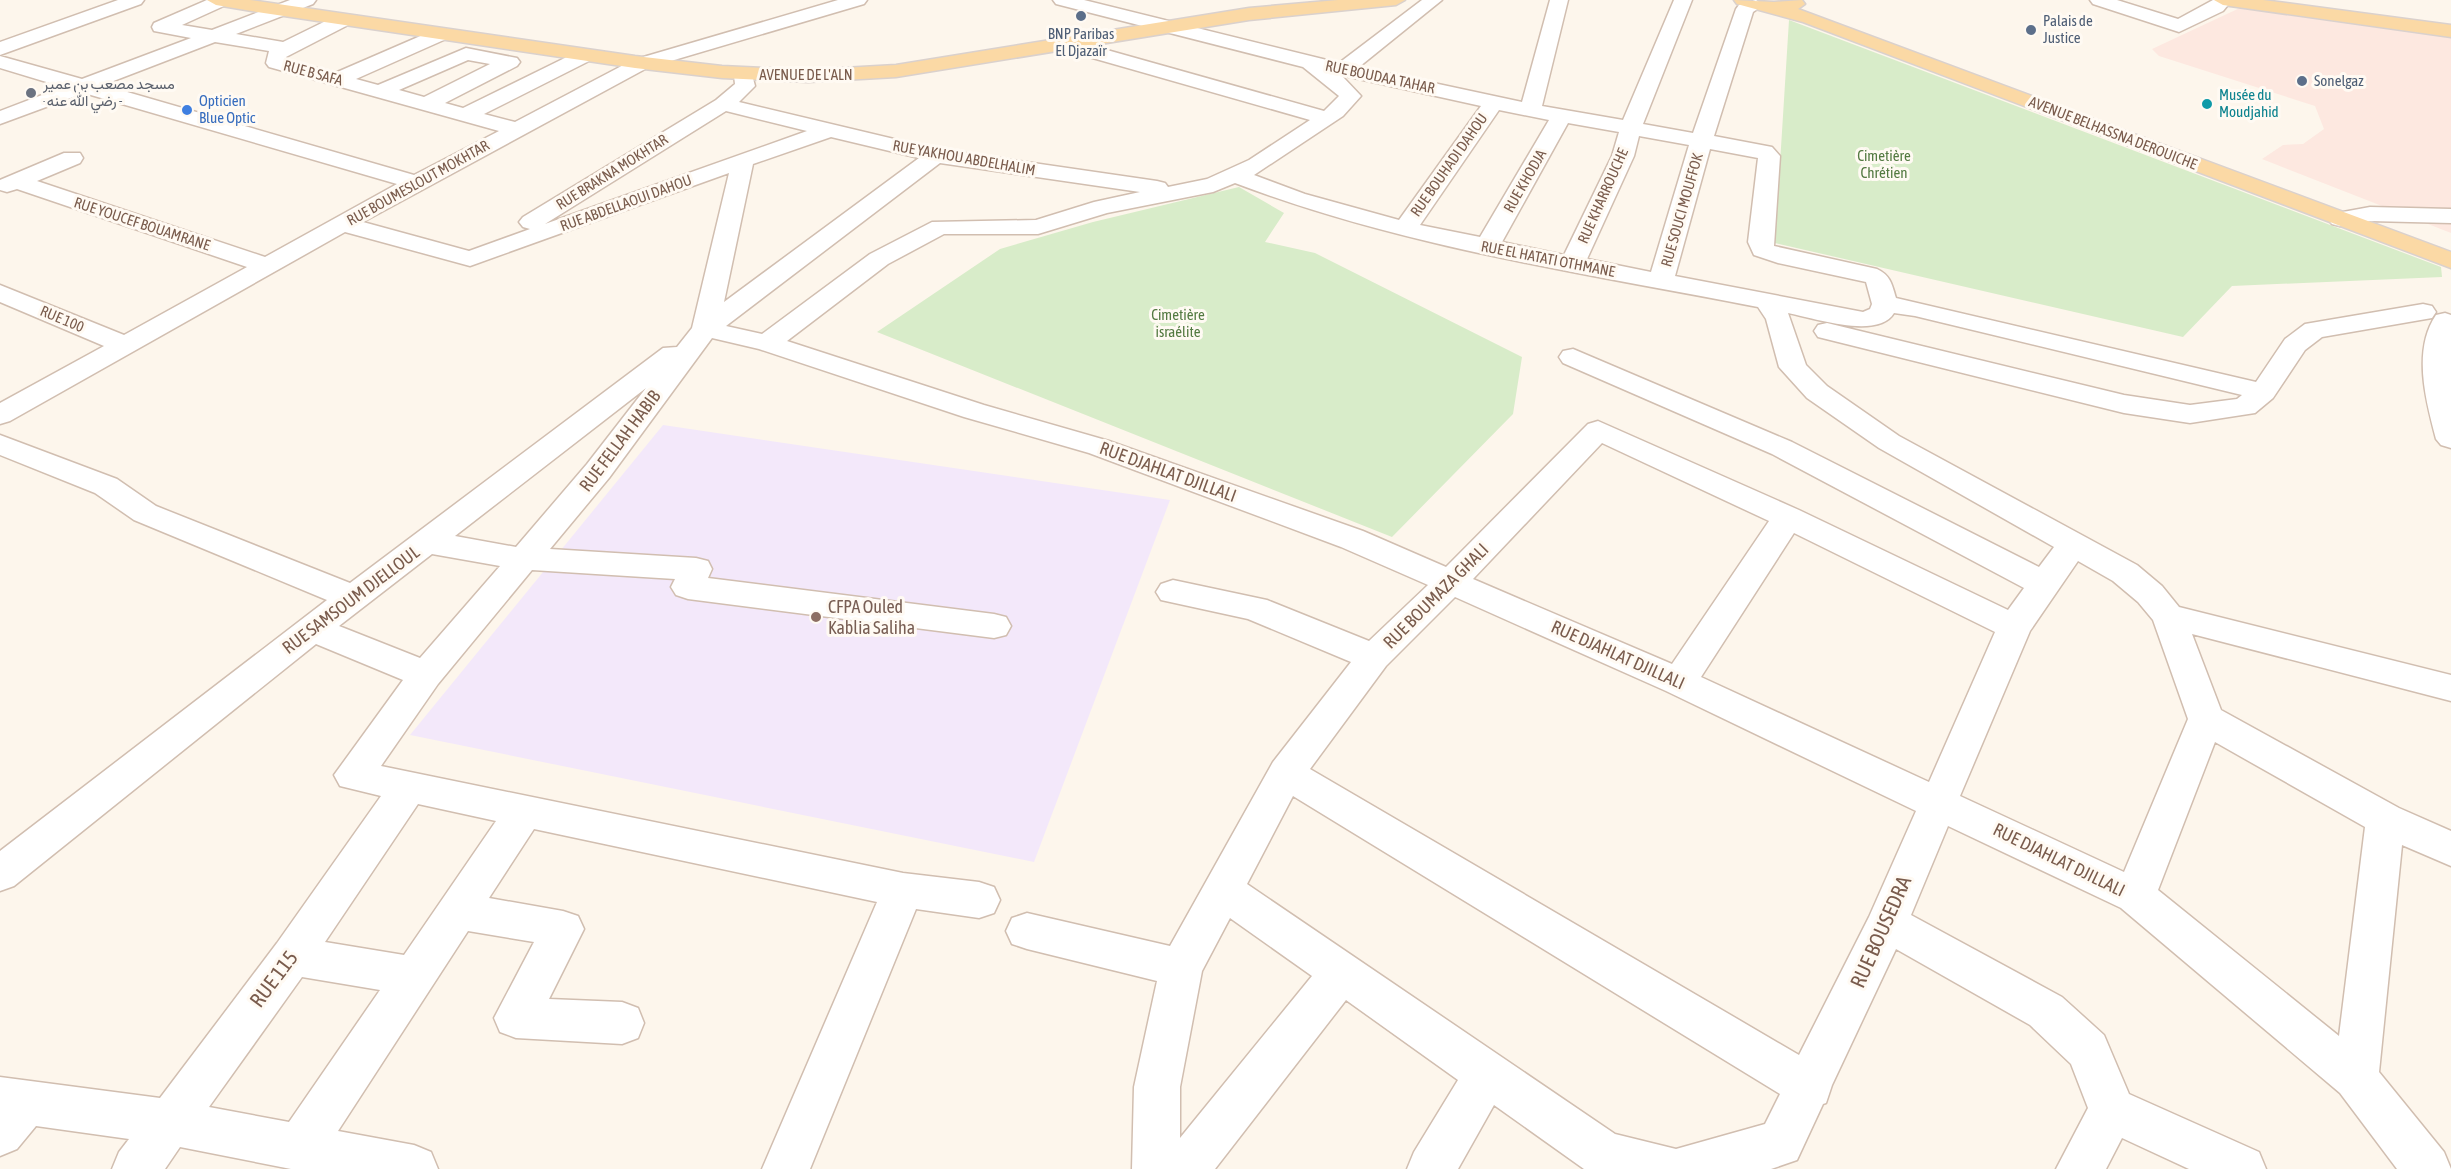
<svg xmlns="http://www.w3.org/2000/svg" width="2451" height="1169" font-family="'Asap Condensed',Vazirmatn,sans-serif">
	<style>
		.commercial { fill: #fde8e0 }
		.education { fill: #f3e8fa }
		.green { fill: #d8ecc9 }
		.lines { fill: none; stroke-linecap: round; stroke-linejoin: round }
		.minor-casing { stroke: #d1beb0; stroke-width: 3 }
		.major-casing { stroke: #dad1cd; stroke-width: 3 }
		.minor { fill: #fff; fill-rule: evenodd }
		.major { fill: #fbd9a5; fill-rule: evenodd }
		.service-dot { fill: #5c6f8a; stroke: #fffaf3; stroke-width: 2 }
		.worship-dot { fill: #6b7280; stroke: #fffaf3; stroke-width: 2 }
		.culture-dot { fill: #0f9aa8; stroke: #fffaf3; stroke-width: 2 }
		.shop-dot { fill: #3f7fe0; stroke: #fffaf3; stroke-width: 2 }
		.education-dot { fill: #8d6e63; stroke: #fffaf3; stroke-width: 2 }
		.labels { text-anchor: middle; stroke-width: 6; stroke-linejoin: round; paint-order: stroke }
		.far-service-label { font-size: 15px; fill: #4e5e75; stroke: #fffaf3; text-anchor: start }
		.far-street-label { font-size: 15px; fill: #7a5c4d; stroke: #fffaf3 }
		.far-worship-label { font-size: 15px; fill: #5b616d; stroke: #fffaf3; text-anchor: start }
		.far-culture-label { font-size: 15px; fill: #0d838f; stroke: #fffaf3; text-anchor: start }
		.far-shop-label { font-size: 15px; fill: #366cbe; stroke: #fffaf3; text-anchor: start }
		.far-park-label { font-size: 15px; fill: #537a41; stroke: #fffaf3 }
		.street-label { font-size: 18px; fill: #7a5c4d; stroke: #fffaf3 }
		.education-label { font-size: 18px; fill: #785e54; stroke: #fffaf3; text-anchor: start }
		.near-street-label { font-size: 21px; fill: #7a5c4d; stroke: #fffaf3 }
	</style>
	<rect width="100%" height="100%" fill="#fdf6ec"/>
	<path class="commercial" d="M 2244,6 L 2451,34 L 2451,233 L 2262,159 L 2283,145 L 2303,144 L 2324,129 L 2315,106 L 2159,56 L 2152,49 Z"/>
	<path class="education" d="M 663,425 L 1170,500 L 1034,862 L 410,735 Z"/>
	<path class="green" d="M 1789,20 L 2441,267 L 2442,277 L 2232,286 L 2183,337 L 1775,243 Z
		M 1239,187 L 1284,213 L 1265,242 L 1315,253 L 1522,357 L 1513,414 L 1392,537 L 877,332 L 1000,249 L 1093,222 Z"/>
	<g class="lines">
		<g class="minor-casing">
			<path id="minor" d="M 118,0 L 144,0 L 141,4 L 0,55 L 0,42 Z
				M 207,0 L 229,1 L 226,5 L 182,25 L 212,30 L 290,0 L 316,0 L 313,4 L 236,34 L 283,42 L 336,16 L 350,16 L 352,20 L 350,24 L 286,57 L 286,60 L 335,73 L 432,31 L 446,31 L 449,35 L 446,39 L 356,79 L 378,85 L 466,48 L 517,58 L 520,62 L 517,66 L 445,103 L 463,108 L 579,51 L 593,51 L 596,55 L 593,59 L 484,114 L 515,122 L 633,60 L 838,0 L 867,0 L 864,4 L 647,68 L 363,222 L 469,251 L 530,229 L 523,227 L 519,222 L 523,217 L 716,100 L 735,84 L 734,75 L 737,71 L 751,71 L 755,86 L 739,102 L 936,149 L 1157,181 L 1165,183 L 1168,187 L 1207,179 L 1249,160 L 1310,120 L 1061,49 L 1058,45 L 1061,41 L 1075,41 L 1324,111 L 1339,96 L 1303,67 L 1056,4 L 1053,0 L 1084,0 L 1339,63 L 1422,0 L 1442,0 L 1359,67 L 1522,102 L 1550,0 L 1568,0 L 1542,106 L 1623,120 L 1674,0 L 1692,0 L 1643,124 L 1693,133 L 1736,9 L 1739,5 L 1756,0 L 1763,5 L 1753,12 L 1714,136 L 1772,147 L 1780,156 L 1774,246 L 1877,269 C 1890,275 1892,284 1896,298 L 2256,382 L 2285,339 L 2305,324 L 2423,304 L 2432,306 L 2436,312 L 2432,318 L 2322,337 L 2305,350 L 2273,398 L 2255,413 L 2190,423 L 2124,413 L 1818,337 L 1814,331 L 1818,325 L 1827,323 L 2124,395 L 2190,405 L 2237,399 L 2242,395 L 1915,316 L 1894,313 C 1878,340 1814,318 1788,313 L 1806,365 L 1827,386 L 1899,436 L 2137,565 L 2162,586 L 2179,607 L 2451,675 L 2451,701 L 2192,634 L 2221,710 L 2399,808 L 2451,831 L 2451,866 L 2402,845 L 2379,1072 L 2444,1152 L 2451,1169 L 2397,1169 L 2340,1093 L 2121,908 L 1948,826 L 1911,915 L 2062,997 L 2104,1035 L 2129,1094 L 2259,1152 L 2266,1169 L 2189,1169 L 2122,1138 L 2106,1169 L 2056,1169 L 2088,1108 L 2071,1064 L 2030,1025 L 1896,949 L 1832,1085 L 1826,1103 L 1823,1104 L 1797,1160 L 1771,1169 L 1584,1169 L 1494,1105 L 1458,1169 L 1407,1169 L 1414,1152 L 1458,1080 L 1346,1000 L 1215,1169 L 1132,1169 L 1134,1087 L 1157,981 L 1027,949 L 1012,944 L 1006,931 L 1012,918 L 1027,913 L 1170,946 L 1273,762 L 1351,662 L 1248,619 L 1161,600 L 1156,592 L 1161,584 L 1173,580 L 1267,600 L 1369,641 L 1428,585 L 1341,547 L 1089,453 L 964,417 L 759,349 L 712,338 L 609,478 L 550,549 L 696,558 L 708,561 L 712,569 L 708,578 L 994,614 L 1006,617 L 1011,626 L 1006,635 L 994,638 L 688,599 L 676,595 L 671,587 L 675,579 L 532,570 L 438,684 L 381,766 L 903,873 L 979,882 L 994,887 L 1000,900 L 994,913 L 979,918 L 916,909 L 810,1169 L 762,1169 L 877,902 L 534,829 L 489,898 L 563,911 L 578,916 L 584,929 L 549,999 L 622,1002 L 638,1008 L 644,1023 L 638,1038 L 622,1044 L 516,1038 L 500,1032 L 494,1018 L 534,942 L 468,931 L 338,1131 L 414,1145 L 431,1152 L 438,1169 L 291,1169 L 180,1147 L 165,1169 L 112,1169 L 119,1152 L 129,1139 L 36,1126 L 17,1149 L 0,1156 L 0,1077 L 160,1098 L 277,943 L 381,796 L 340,786 L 334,775 L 403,680 L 316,644 L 14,886 L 0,891 L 0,851 L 327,600 L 134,520 L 95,493 L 0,455 L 0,435 L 117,479 L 156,506 L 350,583 L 663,348 L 677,347 L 692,328 L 729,173 L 470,266 L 345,232 L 10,421 L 0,424 L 0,403 L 104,346 L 0,302 L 0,285 L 124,335 L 247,267 L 17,189 L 7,192 L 0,190 L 0,180 L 64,153 L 80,153 L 83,158 L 80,163 L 37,181 L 265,257 L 397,184 L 84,93 L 0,124 L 0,111 L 63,87 L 0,68 L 0,56 L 82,79 L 191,38 L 154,31 L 152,27 L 154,23 ZM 215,42 L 269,51 L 266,63 L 269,67 L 499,131 L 414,175 L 103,85 ZM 468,60 L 490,64 L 424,97 L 399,90 ZM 1345,76 L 1481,106 L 1399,220 L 1305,194 L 1254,175 L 1343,116 L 1361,96 L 1343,77 ZM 1499,110 L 1549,120 L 1480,237 L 1420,225 ZM 726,111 L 807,131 L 545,224 ZM 1568,123 L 1619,132 L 1612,156 L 1564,255 L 1502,242 ZM 1639,136 L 1689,145 L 1651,272 L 1587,259 L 1634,156 ZM 831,137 L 919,158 L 724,302 L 753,164 ZM 1710,149 L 1758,158 L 1748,242 L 1754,255 L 1778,263 L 1866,282 L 1872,304 L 1870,309 L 1863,312 L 1675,276 ZM 940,163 L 1140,192 L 1094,202 L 1036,220 L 932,222 L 870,254 L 762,334 L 726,326 ZM 1235,183 C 1403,247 1582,273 1758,307 L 1766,319 L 1779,367 L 1807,398 L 1879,448 L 2054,547 L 2039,567 L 1792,442 L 1573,349 L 1563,351 L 1559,357 L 1563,363 L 1772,454 L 2024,588 L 2008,610 L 1799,510 L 1598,421 L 1588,424 L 1446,567 L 1363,531 L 1109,441 L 984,405 L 787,341 L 888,264 L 944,234 L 1038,234 L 1107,213 L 1213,192 ZM 646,388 L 587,464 L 516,547 L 455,536 ZM 1602,443 L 1769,521 L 1672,664 L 1473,579 ZM 1794,533 L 1995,632 L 1929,782 L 1701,677 ZM 432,554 L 500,566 L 420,658 L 339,626 ZM 2078,561 L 2113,581 L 2138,602 L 2153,620 L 2188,719 L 2124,872 L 1960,796 L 2030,631 ZM 1455,597 L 1666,691 L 1916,811 L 1869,917 L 1799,1055 L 1310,769 L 1386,666 ZM 2215,742 L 2365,827 L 2339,1036 L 2158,890 ZM 1293,796 L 1780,1094 L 1765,1124 L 1676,1149 L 1615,1134 L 1247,884 ZM 418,804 L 496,821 L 404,955 L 325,942 ZM 1230,918 L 1312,976 L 1180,1138 L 1180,1087 L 1202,971 ZM 302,977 L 380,990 L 289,1122 L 209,1107 Z
				M 2090,0 L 2117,0 L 2178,19 L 2213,0 L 2232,0 L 2223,11 L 2179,32 L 2093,4 Z
				M 2370,207 L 2451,209 L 2451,223 L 2370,221 L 2340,226 L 2332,224 L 2328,219 L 2332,214 Z
				M 2445,313 L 2451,315 L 2451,448 L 2441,445 L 2436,439 C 2426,402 2412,350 2436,315 Z"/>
		</g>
		<g class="major-casing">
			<path id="major" d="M 207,0 L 250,0 L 635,56 L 722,66 L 808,70 L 896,65 L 1249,8 L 1338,0 L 1405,0 L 1396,5 L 1249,20 L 896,77 L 808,82 L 722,78 L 635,68 L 257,12 L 216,5 Z
				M 1734,0 L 1774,2 L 1802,0 L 1805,4 L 1798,9 L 2451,252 L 2451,268 L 1803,22 L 1737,4 Z
				M 2214,0 L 2263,0 L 2451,25 L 2451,37 L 2223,5 Z"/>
		</g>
		<use href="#minor" class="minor"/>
		<use href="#major" class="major"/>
	</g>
	<g class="service-dot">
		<circle cx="1081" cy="16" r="6"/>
		<circle cx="2031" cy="30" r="6"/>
		<circle cx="2302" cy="81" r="6"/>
	</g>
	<circle class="worship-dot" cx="31" cy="93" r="6"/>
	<circle class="culture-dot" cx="2207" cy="104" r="6"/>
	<circle class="shop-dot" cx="187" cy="110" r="6"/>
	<circle class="education-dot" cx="816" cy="617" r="6"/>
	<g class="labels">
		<g class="far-service-label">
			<text x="2043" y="26">Palais de<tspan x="2043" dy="17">Justice</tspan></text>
			<text x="1081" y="39" text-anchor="middle">BNP Paribas<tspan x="1081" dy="17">El Djazaïr</tspan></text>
			<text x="2314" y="86">Sonelgaz</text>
		</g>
		<g class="far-street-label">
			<text transform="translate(313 73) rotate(15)" y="5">RUE B SAFA</text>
			<text x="806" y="80">AVENUE DE L'ALN</text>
			<text transform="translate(1380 77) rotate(12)" y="5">RUE BOUDAA TAHAR</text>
			<text transform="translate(2113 133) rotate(21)" y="5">AVENUE BELHASSNA DEROUICHE</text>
			<text transform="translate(964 158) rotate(10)" y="5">RUE YAKHOU ABDELHALIM</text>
			<text transform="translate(1449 165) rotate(-55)" y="5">RUE BOUHADI DAHOU</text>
			<text transform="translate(612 172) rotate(-32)" y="5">RUE BRAKNA MOKHTAR</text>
			<text transform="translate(1525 181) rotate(-60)" y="5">RUE KHODJA</text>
			<text transform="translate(418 183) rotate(-29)" y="5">RUE BOUMESLOUT MOKHTAR</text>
			<text transform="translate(1603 196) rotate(-66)" y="5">RUE KHARROUCHE</text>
			<text transform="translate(626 203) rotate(-20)" y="5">RUE ABDELLAOUI DAHOU</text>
			<text transform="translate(1682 210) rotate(-74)" y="5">RUE SOUCI MOUFFOK</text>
			<text transform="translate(142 224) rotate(18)" y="5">RUE YOUCEF BOUAMRANE</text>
			<text transform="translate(1548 259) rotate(11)" y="5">RUE EL HATATI OTHMANE</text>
			<text transform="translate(62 319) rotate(23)" y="5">RUE 100</text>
		</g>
		<g class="far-worship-label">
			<text x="43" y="89">مسجد مصعب بن عمير<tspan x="43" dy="17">-رضي الله عنه -</tspan></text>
		</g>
		<g class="far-culture-label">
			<text x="2219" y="100">Musée du<tspan x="2219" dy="17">Moudjahid</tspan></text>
		</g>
		<g class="far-shop-label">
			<text x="199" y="106">Opticien<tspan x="199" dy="17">Blue Optic</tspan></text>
		</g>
		<g class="far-park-label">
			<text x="1884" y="161">Cimetière<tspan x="1884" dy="17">Chrétien</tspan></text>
			<text x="1178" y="320">Cimetière<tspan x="1178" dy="17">israélite</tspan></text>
		</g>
		<g class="street-label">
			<text transform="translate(620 441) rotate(-53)" y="6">RUE FELLAH HABIB</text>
			<text transform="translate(1168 472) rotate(20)" y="6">RUE DJAHLAT DJILLALI</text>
			<text transform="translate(1436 596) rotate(-45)" y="6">RUE BOUMAZA GHALI</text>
			<text transform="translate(351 600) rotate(-37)" y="6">RUE SAMSOUM DJELLOUL</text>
			<text transform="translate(1618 655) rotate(24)" y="6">RUE DJAHLAT DJILLALI</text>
			<text transform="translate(2059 860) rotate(26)" y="6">RUE DJAHLAT DJILLALI</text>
		</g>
		<g class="education-label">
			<text x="828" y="613">CFPA Ouled<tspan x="828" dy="21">Kablia Saliha</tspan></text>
		</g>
		<g class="near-street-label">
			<text transform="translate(1881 932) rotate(-66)" y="7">RUE BOUSEDRA</text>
			<text transform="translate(274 979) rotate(-53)" y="7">RUE 115</text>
		</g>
	</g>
</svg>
